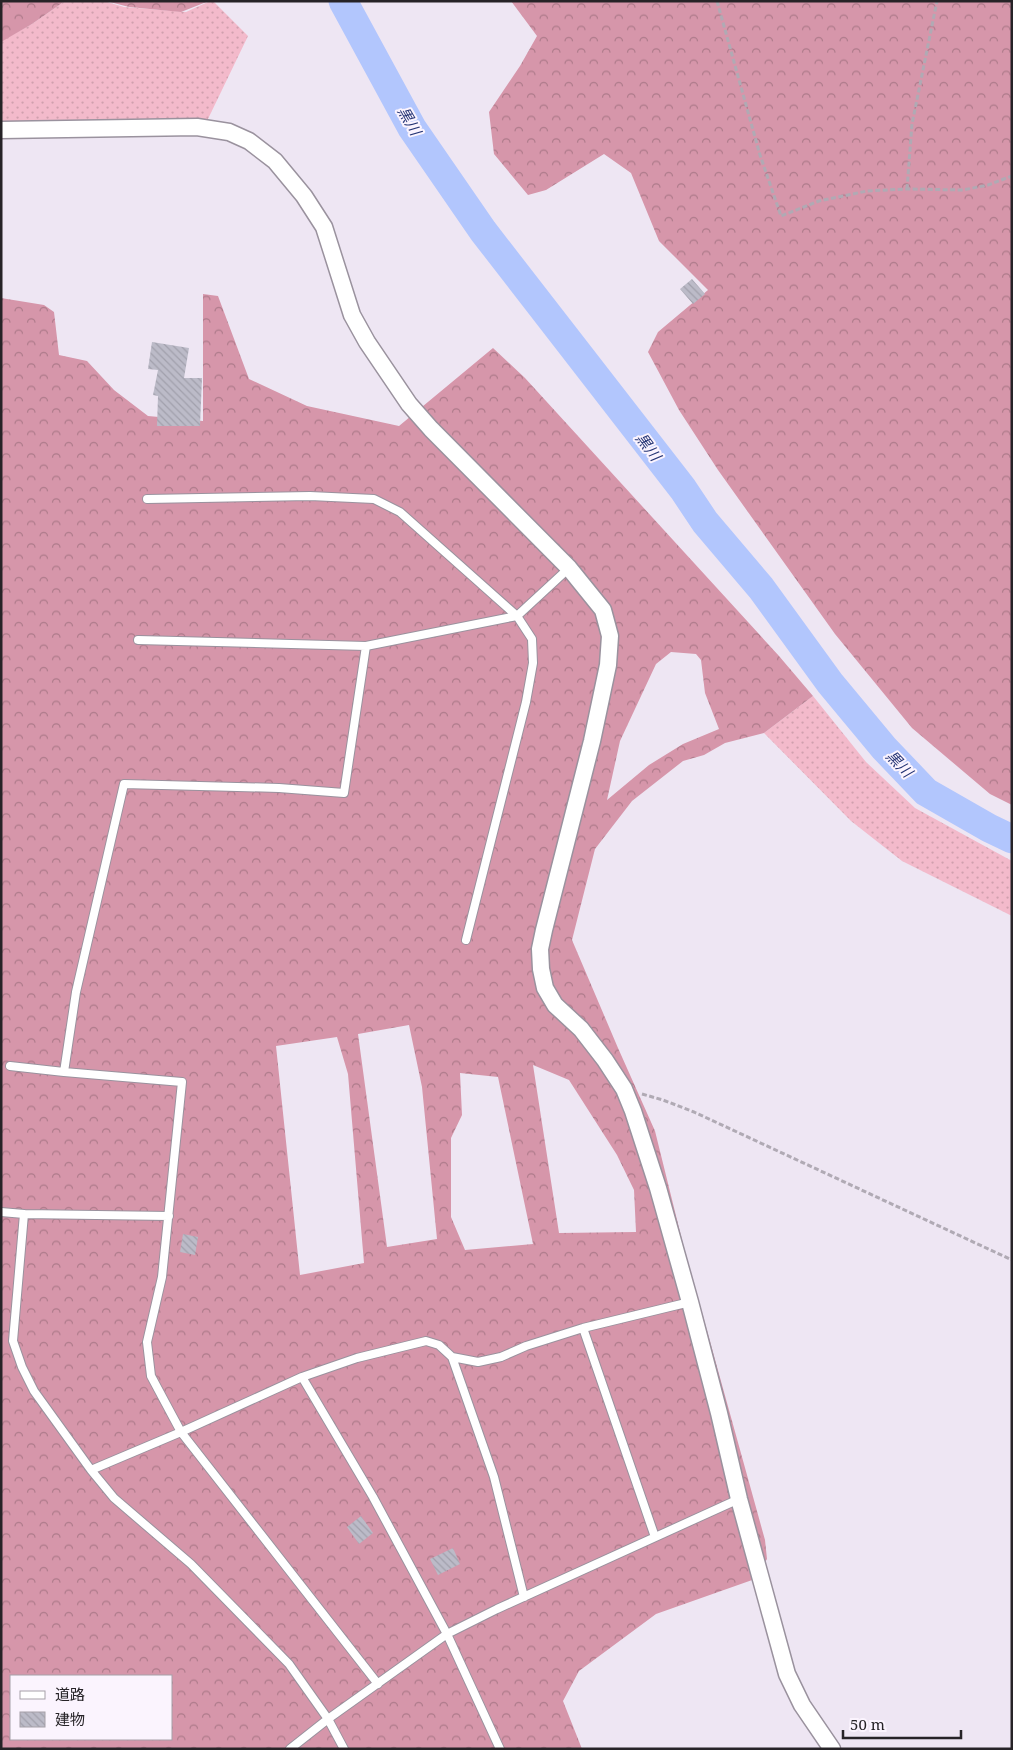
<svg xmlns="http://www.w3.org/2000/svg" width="1013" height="1750" font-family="'Noto Serif','Noto Sans JP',serif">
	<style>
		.grass { fill: url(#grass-dots) }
		.forest { fill: url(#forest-crowns); fill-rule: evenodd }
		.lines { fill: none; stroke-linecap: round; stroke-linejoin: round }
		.river { stroke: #b2c6fd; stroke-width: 29 }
		.building { fill: url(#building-back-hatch) }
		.lane-casing { stroke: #9a929e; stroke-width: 10 }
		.street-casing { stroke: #9a929e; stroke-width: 19 }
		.path { stroke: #b0aab4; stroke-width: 3; stroke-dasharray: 5 2.5; stroke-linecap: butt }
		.lane { stroke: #fff; stroke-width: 8 }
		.street { stroke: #fff; stroke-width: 16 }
		.labels { text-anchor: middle; stroke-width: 4; stroke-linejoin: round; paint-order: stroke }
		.water-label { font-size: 15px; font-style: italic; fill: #253575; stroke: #fbf4fe }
	</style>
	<defs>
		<pattern id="grass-dots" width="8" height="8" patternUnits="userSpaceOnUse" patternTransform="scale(1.25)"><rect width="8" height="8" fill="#f3bacb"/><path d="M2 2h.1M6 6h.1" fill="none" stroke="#d0a0ae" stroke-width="1.8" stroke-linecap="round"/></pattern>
		<pattern id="forest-crowns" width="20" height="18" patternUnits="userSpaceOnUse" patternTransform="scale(1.25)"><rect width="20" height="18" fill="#d696aa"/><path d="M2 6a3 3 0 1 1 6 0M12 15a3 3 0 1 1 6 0" fill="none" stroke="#ad7a8a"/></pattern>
		<pattern id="building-back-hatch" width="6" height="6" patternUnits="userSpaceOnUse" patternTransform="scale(1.25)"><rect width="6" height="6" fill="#bcbbc8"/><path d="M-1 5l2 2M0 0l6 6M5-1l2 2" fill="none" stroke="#a1a0ac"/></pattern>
	</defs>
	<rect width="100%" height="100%" fill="#eee6f3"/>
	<path class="grass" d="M 65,1 L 104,1 L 124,7 L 186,12 L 210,1 L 213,1 L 248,36 L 207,121 L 1,122 L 1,41 L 32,24 Z
		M 813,696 L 866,762 L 915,808 L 1012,861 L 1012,916 L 902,861 L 851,821 L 764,733 Z"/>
	<path class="forest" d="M 1,1 L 65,1 L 32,24 L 1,42 Z
		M 106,1 L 209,1 L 181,12 L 129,7 Z
		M 511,1 L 1012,1 L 1012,805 L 990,794 L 912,728 L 835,634 L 718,470 L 679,410 L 648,352 L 658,332 L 708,290 L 659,241 L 631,173 L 604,154 L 546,190 L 528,195 L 494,154 L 489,112 L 520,66 L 537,36 Z
		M 203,294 L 218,296 L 249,379 L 307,406 L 399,426 L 493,348 L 525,378 L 779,656 L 813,696 L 764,733 L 725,743 L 704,755 L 683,761 L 632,801 L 595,849 L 572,940 L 618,1048 L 655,1131 L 683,1244 L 765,1540 L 767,1559 L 755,1579 L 656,1614 L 579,1671 L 563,1701 L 582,1749 L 1,1749 L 1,298 L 44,305 L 54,312 L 59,355 L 87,361 L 114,390 L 148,416 L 203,421 ZM 671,652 L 696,654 L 701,660 L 705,693 L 719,729 L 683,744 L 649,765 L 607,800 L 620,741 L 656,664 ZM 409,1025 L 422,1087 L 437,1239 L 387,1247 L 358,1034 ZM 337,1037 L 348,1074 L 364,1263 L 300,1275 L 276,1046 ZM 533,1065 L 569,1080 L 617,1155 L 634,1190 L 636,1232 L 559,1233 ZM 460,1073 L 498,1077 L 533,1244 L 465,1250 L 451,1217 L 451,1138 L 462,1115 ZM 11,1676 L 171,1676 L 171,1739 L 11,1739 Z"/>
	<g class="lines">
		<path class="river" d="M 343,1 L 412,128 L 483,231 L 683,489 L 705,522 L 761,588 L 830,683 L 884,748 L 926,792 L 989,828 L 1012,839"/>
	</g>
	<path class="building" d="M 692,279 L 705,294 L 693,304 L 680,289 Z
		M 152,342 L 189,348 L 184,378 L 202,378 L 200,426 L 157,426 L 158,396 L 153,395 L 158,370 L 148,369 Z
		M 183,1234 L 198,1237 L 195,1255 L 180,1252 Z
		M 361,1516 L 373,1533 L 359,1544 L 347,1527 Z
		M 453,1548 L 460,1564 L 438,1575 L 430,1559 Z"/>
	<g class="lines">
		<g class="lane-casing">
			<path id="lane" d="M 147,499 L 310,496 L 374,499 L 400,512 L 517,616 L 532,639 L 533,663 L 526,702 L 466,940
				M 138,640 L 366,646
				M 10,1066 L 64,1072
				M 1,1212 L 24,1214
				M 169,1216 L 24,1214 L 13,1341 L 22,1367 L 34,1391 L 91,1470 L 114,1498 L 191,1564 L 289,1664 L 328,1719 L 344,1749
				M 583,1328 L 655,1537
				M 452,1357 L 494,1477 L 524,1597
				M 302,1377 L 373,1497 L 447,1634 L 500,1749
				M 91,1470 L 181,1432 L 302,1377 L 357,1358 L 426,1341 L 439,1345 L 452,1357 L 478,1362 L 501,1357 L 526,1346 L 583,1328 L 690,1302
				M 378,1684 L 181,1432 L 151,1376 L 147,1342 L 162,1277 L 182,1082 L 64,1072 L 76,992 L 124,784 L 279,788 L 344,793 L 366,646 L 517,616 L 569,568
				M 290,1749 L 328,1719 L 447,1634 L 497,1609 L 739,1499"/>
		</g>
		<g class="street-casing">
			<path id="street" d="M 1,130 L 197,127 L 229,132 L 249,141 L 275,161 L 304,196 L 324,227 L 352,315 L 367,342 L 409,404 L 431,429 L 569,568 L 603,610 L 610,636 L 608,665 L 592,741 L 544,930 L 540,949 L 541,969 L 545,988 L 555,1005 L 581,1029 L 605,1060 L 624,1089 L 633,1111 L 658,1188 L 690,1302 L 719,1413 L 739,1499 L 787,1674 L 802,1705 L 832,1749"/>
		</g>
		<path class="path" d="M 717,1 L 760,155 L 781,216 L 819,201 L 867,191 L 907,189 L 963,190 L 988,185 L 1012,176
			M 907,189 L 912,124 L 937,1
			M 642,1094 L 663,1100 L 694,1112 L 1012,1260"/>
		<use href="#lane" class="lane"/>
		<use href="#street" class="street"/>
	</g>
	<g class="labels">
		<g class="water-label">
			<text transform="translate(409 121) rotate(60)" y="5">黒川</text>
			<text transform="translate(648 447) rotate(53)" y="5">黒川</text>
			<text transform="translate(899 764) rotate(46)" y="5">黒川</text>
		</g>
	</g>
	<rect width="1013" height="1750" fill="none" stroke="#262327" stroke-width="5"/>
	<rect x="10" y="1675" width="162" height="65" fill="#fbf4fe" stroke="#a6a0a8"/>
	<rect x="20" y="1691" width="25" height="8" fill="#ffffff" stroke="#a6a0a8"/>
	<text x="55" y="1700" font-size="15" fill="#262327">道路</text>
	<rect x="20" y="1712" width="25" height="15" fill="url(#building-back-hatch)" stroke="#a6a0a8"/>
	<text x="55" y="1725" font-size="15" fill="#262327">建物</text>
	<path d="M843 1730v8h118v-8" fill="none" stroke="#262327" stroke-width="2.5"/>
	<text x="850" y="1730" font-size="15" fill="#262327" stroke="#fbf4fe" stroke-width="4" paint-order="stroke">50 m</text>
</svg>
